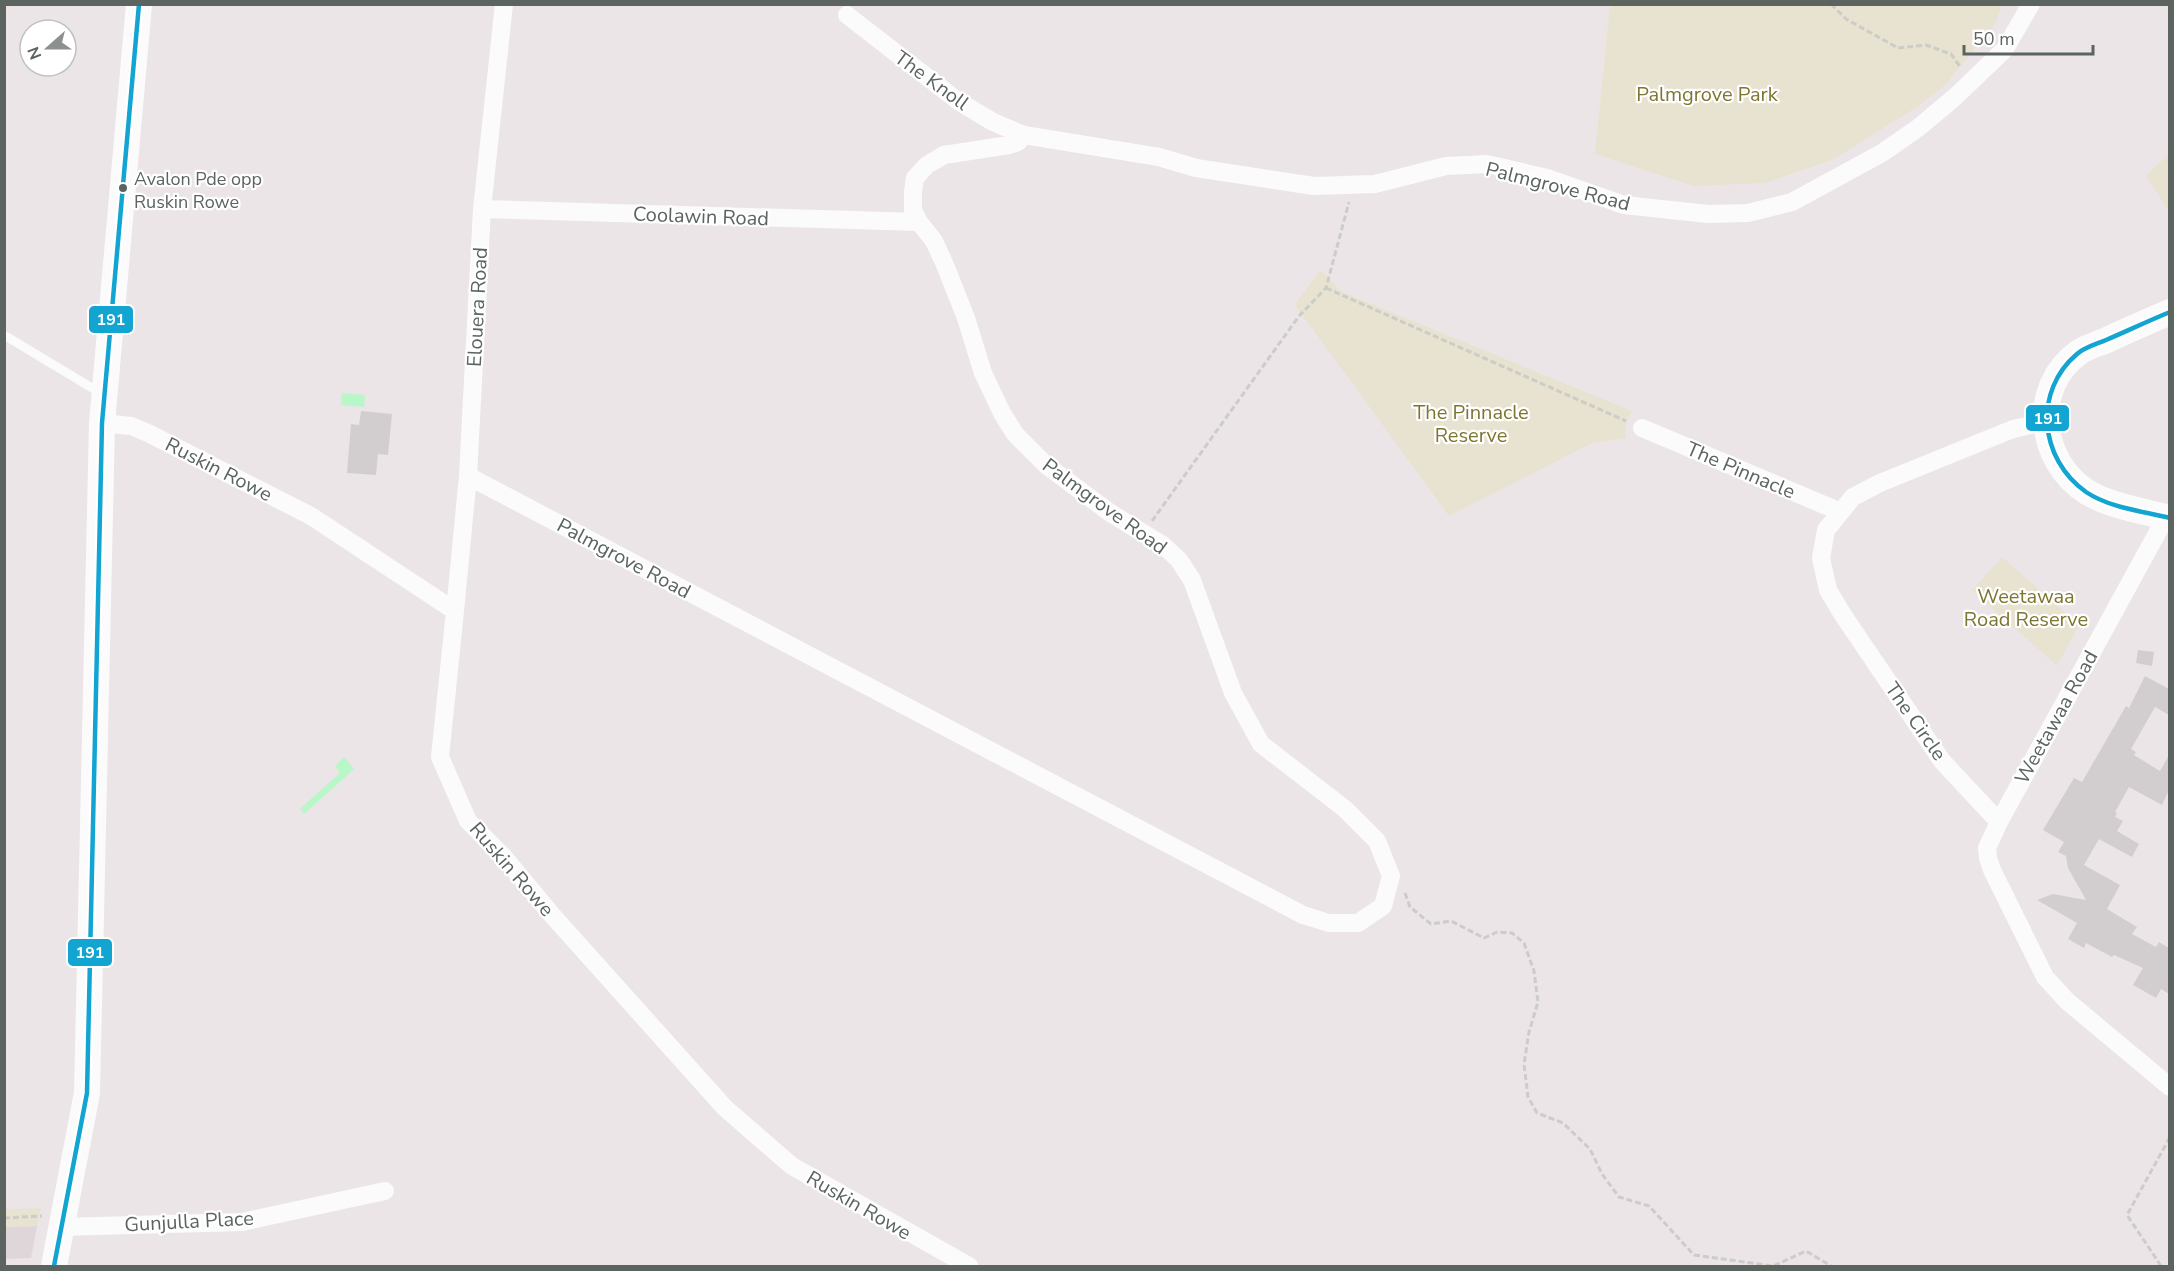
<svg xmlns="http://www.w3.org/2000/svg" width="2174" height="1271" font-family="'Nunito Sans',sans-serif">
	<style>
		.education { fill: #dfd6da }
		.green { fill: #e8e2d1 }
		.water { fill: #b7f7c8 }
		.building { fill: #d2cecf }
		.lines { fill: none; stroke-linecap: round; stroke-linejoin: round }
		.path { stroke: #cbcdc6; stroke-width: 3; stroke-dasharray: 6 3; stroke-linecap: butt }
		.lane { stroke: #fcfbfc; stroke-width: 9 }
		.street { stroke: #fcfbfc; stroke-width: 18 }
		.secondary { stroke: #fcfbfc; stroke-width: 26 }
		.bus-1-casing { stroke: #fff; stroke-width: 9 }
		.bus-1 { stroke: #12a5d2; stroke-width: 4.5 }
		.bus-dot { fill: #5b645e; stroke: #fff; stroke-width: 2 }
		.labels { text-anchor: middle; stroke-width: 4.5; stroke-linejoin: round; paint-order: stroke }
		.bus-label { font-size: 18px; fill: #5b645e; stroke: #fff; text-anchor: start }
		.street-label { font-size: 20px; fill: #5b645e; stroke: #fff }
		.park-label { font-size: 20px; fill: #7e7530; stroke: #fff }
		.line-badge { stroke: #fff; stroke-width: 2 }
		.badge-label { font-size: 16px; text-anchor: middle; font-weight: bold; fill: #fff }
	</style>
	<rect width="100%" height="100%" fill="#ebe5e8"/>
	<path class="education" d="M 37,1226 L 31,1258 L 5,1259 L 4,1227 Z"/>
	<path class="green" d="M 1610,5 L 1610,4 L 2002,5 L 1995,24 L 1945,85 L 1917,107 L 1832,160 L 1765,183 L 1693,186 L 1595,154 Z
		M 2169,154 L 2169,211 L 2146,176 Z
		M 1320,270 L 1342,292 L 1632,411 C 1626,421 1624,427 1626,438 L 1592,443 L 1449,516 L 1295,305 Z
		M 2002,557 L 2079,625 L 2057,666 L 1972,590 Z
		M 41,1208 L 37,1226 L 5,1227 L 5,1209 Z"/>
	<path class="water" d="M 342,393 L 365,395 L 364,407 L 341,405 Z
		M 344,757 L 354,769 L 304,814 L 300,809 L 340,773 L 335,766 Z"/>
	<path class="building" d="M 361,411 L 392,414 L 388,455 L 378,454 L 376,475 L 347,473 L 351,424 L 359,425 Z
		M 2138,650 L 2154,652 L 2152,666 L 2136,663 Z
		M 2145,676 L 2169,689 L 2169,715 L 2155,707 L 2131,749 L 2136,752 L 2134,755 L 2160,771 L 2169,755 L 2169,790 L 2162,805 L 2129,787 L 2115,812 L 2117,813 L 2115,817 L 2123,821 L 2117,831 L 2139,844 L 2132,857 L 2099,839 L 2084,865 L 2120,885 L 2107,909 L 2137,927 L 2132,934 L 2156,947 L 2159,942 L 2169,948 L 2169,994 L 2161,989 L 2156,998 L 2133,985 L 2143,968 L 2114,955 L 2112,957 L 2086,943 L 2084,948 L 2068,939 L 2077,923 L 2037,900 L 2053,894 L 2086,900 L 2068,868 L 2066,856 L 2058,852 L 2064,842 L 2043,830 L 2074,778 L 2082,782 L 2126,706 L 2129,708 Z"/>
	<g class="lines">
		<path class="path" d="M 1831,4 L 1846,19 L 1898,48 L 1926,45 L 1951,54 L 1961,68
			M 1326,288 L 1626,421
			M 1152,521 L 1299,316 L 1326,288 L 1349,202
			M 1405,893 L 1410,907 L 1431,924 L 1451,921 L 1484,938 L 1497,932 L 1512,933 L 1524,943 L 1534,971 L 1538,1002 L 1529,1032 L 1524,1064 L 1528,1097 L 1537,1113 L 1563,1123 L 1590,1149 L 1602,1174 L 1619,1197 L 1649,1206 L 1694,1255 L 1773,1266 L 1806,1251 L 1831,1266
			M 4,1218 L 42,1216
			M 2161,1266 L 2127,1215 L 2170,1137"/>
		<path class="lane" d="M 4,335 L 102,394"/>
		<path class="street" d="M 847,15 L 958,101 L 993,122 L 1024,135
			M 482,209 L 919,222
			M 102,423 L 131,426 L 148,433 L 311,516 L 455,611 L 440,757 L 468,821 L 503,856 L 552,915 L 725,1108 L 792,1166 L 969,1266
			M 1642,428 L 1841,512
			M 468,476 L 1303,915 L 1329,923 L 1358,923 L 1383,906 L 1391,876 L 1377,841 L 1345,809 L 1261,744 L 1233,693 L 1192,580 L 1179,560 L 1164,546 L 1109,512 L 1046,465 L 1015,434 L 1002,413 L 983,373 L 966,318 L 945,265 L 934,241 L 919,222 L 913,210 L 913,192 L 915,178 L 927,165 L 944,155 L 1009,145 L 1018,142 L 1024,135 L 1159,157 L 1196,168 L 1314,186 L 1375,184 L 1446,166 L 1487,164 L 1547,178 L 1624,205 L 1708,214 L 1748,213 L 1792,202 L 1882,153 L 1918,128 L 1955,97 L 2005,49 L 2031,4
			M 2166,517 L 1999,822 L 1987,848 L 1988,858 L 1992,870 L 2045,977 L 2067,1001 L 2170,1087
			M 455,611 L 468,476 L 482,209 L 504,4
			M 1999,822 L 1942,761 L 1843,615 L 1828,590 L 1821,558 L 1826,530 L 1853,497 L 1880,483 L 2013,429 L 2045,422
			M 62,1227 L 242,1222 L 385,1191"/>
		<path class="secondary" d="M 2170,312 C 2149,321 2128,330 2107,340 C 2098,344 2086,347 2078,353 C 2030,388 2039,462 2087,492 C 2110,506 2143,511 2170,518
			M 54,1266 L 87,1093 L 102,423 L 139,4"/>
		<g class="bus-1-casing">
			<path id="bus-1" d="M 2170,312 C 2148,321 2127,331 2106,340 C 2097,344 2085,347 2077,354 C 2033,391 2039,459 2086,492 C 2110,508 2142,511 2170,518
				M 54,1266 L 87,1093 L 102,423 L 139,4"/>
		</g>
		<use href="#bus-1" class="bus-1"/>
	</g>
	<circle class="bus-dot" cx="123" cy="188" r="5"/>
	<g class="labels">
		<g class="bus-label">
			<text x="134" y="185">Avalon Pde opp<tspan x="134" dy="23">Ruskin Rowe</tspan></text>
		</g>
		<g class="street-label">
			<text transform="translate(932 80) rotate(36)" y="7">The Knoll</text>
			<text transform="translate(1558 186) rotate(14)" y="7">Palmgrove Road</text>
			<text transform="translate(701 216) rotate(2)" y="7">Coolawin Road</text>
			<text transform="translate(477 307) rotate(-87)" y="7">Elouera Road</text>
			<text transform="translate(219 469) rotate(27)" y="7">Ruskin Rowe</text>
			<text transform="translate(1741 470) rotate(23)" y="7">The Pinnacle</text>
			<text transform="translate(1105 506) rotate(36)" y="7">Palmgrove Road</text>
			<text transform="translate(624 558) rotate(28)" y="7">Palmgrove Road</text>
			<text transform="translate(2056 717) rotate(-61)" y="7">Weetawaa Road</text>
			<text transform="translate(1916 721) rotate(55)" y="7">The Circle</text>
			<text transform="translate(512 869) rotate(49)" y="7">Ruskin Rowe</text>
			<text transform="translate(859 1205) rotate(30)" y="7">Ruskin Rowe</text>
			<text transform="translate(189 1221) rotate(-3)" y="7">Gunjulla Place</text>
		</g>
		<g class="park-label">
			<text x="1707" y="101">Palmgrove Park</text>
			<text x="1471" y="419">The Pinnacle<tspan x="1471" dy="23">Reserve</tspan></text>
			<text x="2026" y="603">Weetawaa<tspan x="2026" dy="23">Road Reserve</tspan></text>
		</g>
	</g>
	<g class="line-badge">
		<rect x="88" y="305" width="46" height="29" rx="6" fill="#12a5d2"/>
		<rect x="2025" y="404" width="45" height="28" rx="6" fill="#12a5d2"/>
		<rect x="67" y="938" width="46" height="29" rx="6" fill="#12a5d2"/>
	</g>
	<g class="badge-label">
		<text x="111" y="325">191</text>
		<text x="2048" y="424">191</text>
		<text x="90" y="958">191</text>
	</g>
	<rect width="2174" height="1271" fill="none" stroke="#5b645e" stroke-width="12"/>
	<g transform="translate(48 48) rotate(249)"><circle r="28" fill="#ffffff" stroke="#bdc1bf" stroke-width="1.5"/>
	<path d="M0-4.5L10 22L0 15L-10 22Z" fill="#8d918e"/>
	<text y="-9" font-size="16" font-weight="bold" text-anchor="middle" fill="#5b645e">N</text>
	</g>
	<path d="M1964 45v9h129v-9" fill="none" stroke="#5b645e" stroke-width="3"/>
	<text x="1973" y="45" font-size="18" fill="#5b645e" stroke="#ffffff" stroke-width="4.5" paint-order="stroke">50 m</text>
</svg>
